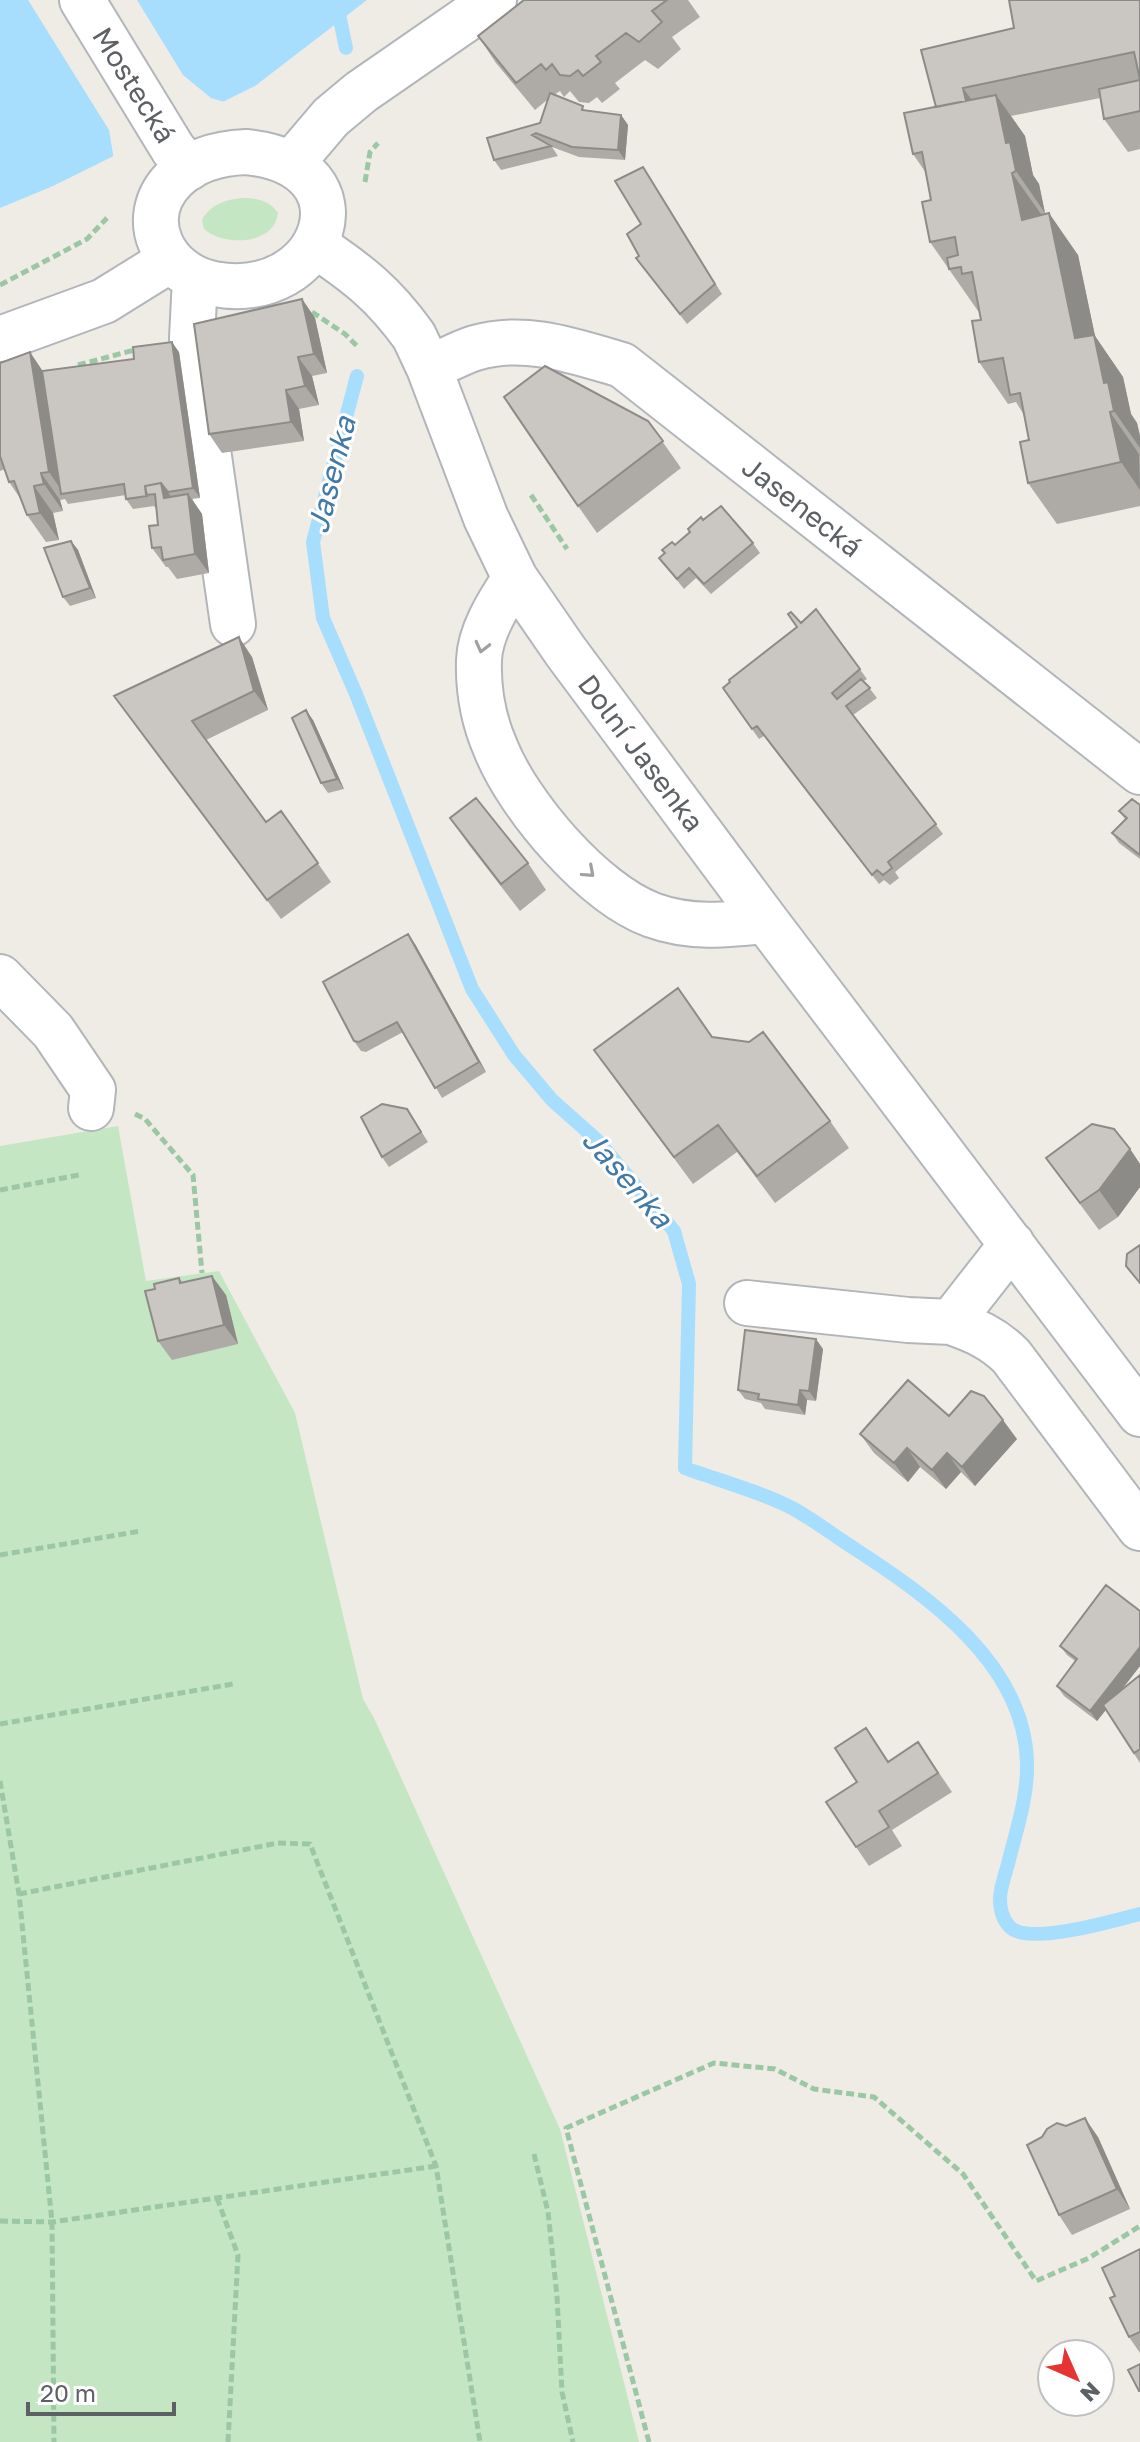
<svg xmlns="http://www.w3.org/2000/svg" width="1140" height="2442" font-family="'Golos Text',sans-serif">
	<style>
		.green { fill: #c5e6c2 }
		.water { fill: #a7defd }
		.pier { fill: #efece5 }
		.lines { fill: none; stroke-linecap: round; stroke-linejoin: round }
		.stream { stroke: #a7defd; stroke-width: 14 }
		.minor-casing { stroke: #b2b6ba; stroke-width: 48 }
		.path { stroke: #9cc7a5; stroke-width: 5; stroke-dasharray: 8 4; stroke-linecap: butt }
		.minor { stroke: #fff; stroke-width: 44 }
		.wall { fill: #aeaba7 }
		.shaded-wall { fill: #8d8b88 }
		.building { fill: #cac7c2; stroke: #8d8b88; stroke-width: 2 }
		.oneway { stroke: #9ea0a3 }
		.labels { text-anchor: middle; stroke-width: 6; stroke-linejoin: round; paint-order: stroke }
		.street-label { font-size: 28px; fill: #5d6165; stroke: #fff }
		.water-label { font-size: 30px; font-style: italic; fill: #417aa7; stroke: #fff }
	</style>
	<rect width="100%" height="100%" fill="#efece5"/>
	<path class="green" d="M 241,198 C 256,198 269,200 278,213 C 275,245 224,247 204,229 L 202,220 C 210,205 224,200 241,198 Z
		M 118,1126 L 146,1281 L 219,1271 L 295,1413 L 363,1699 L 375,1720 L 560,2129 L 639,2442 L 0,2442 L 0,1146 Z"/>
	<path class="water" d="M 0,0 L 367,0 L 255,86 L 53,186 L 0,208 Z"/>
	<path class="pier" d="M 28,0 L 137,0 L 183,75 L 211,98 L 228,103 L 114,160 L 109,130 Z"/>
	<g class="lines">
		<path class="stream" d="M 336,0 L 346,48
			M 357,376 L 313,542 L 323,618 L 356,694 L 472,989 L 514,1055 L 552,1100 L 597,1140 L 674,1231 L 689,1284 L 685,1468 C 717,1480 765,1493 794,1509 C 815,1521 835,1536 855,1549 C 929,1597 1025,1664 1027,1763 C 1028,1797 1016,1831 1008,1864 C 1005,1875 1000,1888 1000,1899 C 1000,1909 1003,1920 1010,1927 C 1029,1946 1115,1920 1140,1914"/>
		<g class="minor-casing">
			<path id="minor" d="M 82,0 L 173,149 L 189,168
				M 246,152 C 376,165 325,305 214,284 C 164,275 135,219 174,179 C 193,160 220,153 246,152 Z
				M 291,164 L 331,117 L 361,92 L 494,0
				M 315,245 C 358,274 383,293 414,336 L 429,368 L 486,518 L 515,578 L 566,652 L 766,921 L 1140,1414
				M 195,278 L 192,338 L 233,624
				M 0,339 L 104,301 L 170,260
				M 429,368 C 444,362 459,353 475,348 C 525,333 574,351 622,365 L 1140,772
				M 515,578 C 500,601 480,631 479,660 C 478,690 484,722 496,749 C 519,806 593,893 652,915 C 690,929 727,925 766,921
				M 0,977 L 53,1031 L 93,1090 L 91,1108
				M 1012,1244 L 951,1322 C 974,1330 993,1338 1011,1356 L 1140,1528
				M 747,1303 L 908,1320 L 951,1322"/>
		</g>
		<path class="path" d="M 365,182 L 370,152 L 378,143
			M 0,285 L 87,239 L 107,218
			M 312,312 L 345,334 L 358,347
			M 78,365 L 138,349
			M 531,495 L 567,549
			M 135,1114 L 145,1119 L 193,1175 L 202,1273
			M 0,1190 L 79,1175
			M 0,1555 L 141,1531
			M 0,1724 L 233,1684
			M 0,1781 L 19,1894 L 52,2222 L 54,2442
			M 19,1894 L 278,1843 L 310,1844 L 436,2166 L 480,2442
			M 534,2154 L 548,2212 L 557,2296 L 562,2392 L 573,2442
			M 217,2198 L 238,2255 L 228,2442
			M 0,2221 L 52,2222 L 436,2166
			M 649,2442 L 566,2128 L 714,2063 L 775,2069 L 814,2089 L 874,2097 L 963,2174 L 1036,2281 L 1089,2258 L 1140,2226"/>
		<use href="#minor" class="minor"/>
	</g>
	<path class="wall" d="M 524,0 L 688,0 L 700,17 L 672,37 L 681,49 L 658,69 L 645,60 L 615,83 L 620,89 L 602,103 L 597,97 L 589,103 L 579,102 L 570,91 L 564,97 L 560,91 L 554,95 L 587,111 L 621,115 L 628,125 L 625,160 L 579,157 L 552,147 L 558,156 L 501,170 L 494,160 L 540,123 L 547,100 L 535,110 L 496,63 L 478,36 Z
		M 1140,0 L 1140,149 L 1128,152 L 1104,119 L 1100,98 L 1011,116 L 1025,136 L 1033,175 L 1039,184 L 1045,213 L 1041,215 L 1078,255 L 1095,336 L 1123,377 L 1131,414 L 1137,423 L 1140,436 L 1140,506 L 1057,524 L 1028,483 L 1029,440 L 1024,415 L 1016,402 L 1008,404 L 979,362 L 981,320 L 980,310 L 978,311 L 930,242 L 931,200 L 926,173 L 913,154 L 936,107 L 1014,28 Z
		M 643,167 L 722,294 L 687,324 L 636,258 L 639,256 Z
		M 302,299 L 315,318 L 327,373 L 312,376 L 319,405 L 299,409 L 304,441 L 222,453 L 209,434 Z
		M 179,352 L 200,498 L 192,499 L 202,514 L 209,573 L 177,579 L 168,567 L 166,567 L 152,548 L 158,525 L 157,510 L 154,506 L 133,509 L 126,499 L 126,495 L 68,504 L 65,499 L 60,500 L 63,511 L 53,513 L 59,540 L 46,542 L 27,515 L 20,498 L 9,482 L 5,469 L 0,471 L 0,363 L 43,371 L 134,359 Z
		M 648,421 L 681,468 L 597,533 L 578,506 Z
		M 703,520 L 753,543 L 760,553 L 711,594 L 696,578 L 684,589 L 659,558 L 665,553 L 662,550 L 675,545 Z
		M 71,541 L 78,550 L 96,598 L 70,606 L 63,597 Z
		M 816,609 L 867,679 L 864,681 L 877,698 L 853,715 L 943,834 L 895,872 L 899,878 L 890,885 L 884,880 L 879,884 L 764,736 L 759,739 L 723,688 L 797,627 Z
		M 252,657 L 268,710 L 206,740 L 266,822 L 281,811 L 331,882 L 281,919 L 114,696 Z
		M 313,720 L 344,789 L 328,793 L 321,783 Z
		M 1140,805 L 1140,859 L 1119,843 L 1112,833 L 1125,819 L 1119,811 Z
		M 450,818 L 528,863 L 546,890 L 520,911 L 469,845 Z
		M 415,944 L 486,1072 L 442,1098 L 403,1032 L 366,1052 L 361,1051 L 354,1041 Z
		M 712,1037 L 830,1121 L 849,1148 L 775,1203 L 737,1152 L 693,1184 L 594,1050 Z
		M 407,1109 L 428,1142 L 389,1167 L 382,1157 Z
		M 1130,1149 L 1140,1164 L 1140,1187 L 1118,1217 L 1099,1230 L 1046,1158 Z
		M 179,1278 L 183,1283 L 226,1295 L 238,1344 L 172,1360 L 158,1341 L 155,1289 Z
		M 823,1349 L 816,1401 L 807,1400 L 805,1415 L 765,1409 L 761,1403 L 745,1399 L 738,1390 Z
		M 949,1416 L 1017,1439 L 975,1486 L 961,1472 L 946,1489 L 920,1467 L 908,1482 L 874,1453 L 860,1434 Z
		M 1140,1611 L 1140,1666 L 1121,1691 L 1140,1675 L 1140,1763 L 1106,1710 L 1097,1721 L 1064,1696 L 1057,1686 L 1075,1661 L 1067,1655 L 1060,1646 Z
		M 918,1742 L 952,1792 L 892,1830 L 902,1846 L 869,1866 L 856,1847 L 888,1762 Z
		M 1098,2137 L 1130,2209 L 1072,2235 L 1059,2215 Z
		M 1140,2249 L 1140,2353 L 1129,2337 L 1115,2296 Z"/>
	<path class="shaded-wall" d="M 963,88 L 987,121 L 968,110 Z
		M 996,95 L 1025,136 L 1033,175 L 1039,184 L 1045,213 L 1016,171 L 1006,143 Z
		M 621,115 L 628,125 L 625,160 L 618,150 Z
		M 1012,173 L 1041,214 L 1051,261 L 1022,220 Z
		M 1049,213 L 1078,255 L 1095,336 L 1123,377 L 1131,414 L 1137,423 L 1140,436 L 1140,448 L 1114,411 L 1075,338 Z
		M 302,299 L 315,318 L 327,373 L 314,354 Z
		M 172,342 L 179,352 L 200,498 L 193,488 Z
		M 30,352 L 48,379 L 64,494 L 49,472 Z
		M 298,357 L 312,376 L 319,405 L 305,386 Z
		M 286,390 L 299,409 L 304,441 L 291,422 Z
		M 1110,412 L 1139,454 L 1140,490 L 1121,462 Z
		M 41,473 L 60,500 L 63,511 L 44,484 Z
		M 161,483 L 175,502 L 164,498 Z
		M 34,486 L 53,513 L 59,540 L 40,513 Z
		M 188,494 L 202,514 L 209,573 L 195,554 Z
		M 71,541 L 78,550 L 96,598 L 90,588 Z
		M 239,637 L 252,657 L 268,710 L 254,691 Z
		M 306,710 L 313,720 L 344,789 L 337,779 Z
		M 408,934 L 415,944 L 486,1072 L 479,1062 Z
		M 1130,1149 L 1140,1164 L 1140,1187 L 1118,1217 L 1099,1190 Z
		M 212,1276 L 226,1295 L 238,1344 L 224,1325 Z
		M 816,1339 L 823,1349 L 816,1401 L 809,1391 Z
		M 800,1390 L 807,1400 L 805,1415 L 798,1405 Z
		M 1003,1420 L 1017,1439 L 975,1486 L 962,1467 Z
		M 907,1448 L 920,1467 L 908,1482 L 894,1463 Z
		M 947,1453 L 961,1472 L 946,1489 L 932,1470 Z
		M 1140,1647 L 1140,1666 L 1097,1721 L 1090,1711 Z
		M 1085,2118 L 1098,2137 L 1130,2209 L 1117,2189 Z"/>
	<path class="building" d="M 524,0 L 667,0 L 652,11 L 662,22 L 639,42 L 626,33 L 596,56 L 601,62 L 583,76 L 578,70 L 570,76 L 560,75 L 552,64 L 546,70 L 541,64 L 516,83 L 478,36 Z
		M 1009,0 L 1140,0 L 1140,111 L 1104,119 L 1099,89 L 1140,80 L 1134,52 L 963,88 L 966,101 L 936,107 L 921,50 L 1014,28 Z
		M 550,93 L 583,106 L 582,110 L 621,115 L 618,150 L 572,147 L 536,133 L 532,135 L 551,146 L 494,160 L 487,138 L 540,123 Z
		M 996,95 L 1006,143 L 1010,142 L 1016,171 L 1012,173 L 1022,220 L 1049,213 L 1075,338 L 1094,335 L 1104,383 L 1108,382 L 1114,411 L 1110,412 L 1121,462 L 1028,483 L 1020,442 L 1029,440 L 1020,393 L 1010,395 L 1003,358 L 979,362 L 972,321 L 981,320 L 972,272 L 962,274 L 961,267 L 949,269 L 947,258 L 958,255 L 955,237 L 930,242 L 922,202 L 931,200 L 922,152 L 913,154 L 904,113 Z
		M 643,167 L 715,284 L 680,314 L 636,258 L 639,256 L 627,234 L 641,224 L 615,181 Z
		M 302,299 L 314,354 L 298,357 L 305,386 L 286,390 L 291,422 L 209,434 L 194,324 Z
		M 172,342 L 193,488 L 168,492 L 161,483 L 145,486 L 147,496 L 126,499 L 124,484 L 61,494 L 42,371 L 134,359 L 133,347 Z
		M 30,352 L 49,472 L 41,473 L 44,484 L 34,486 L 40,513 L 27,515 L 14,481 L 9,482 L 0,456 L 0,363 Z
		M 545,366 L 648,421 L 663,441 L 578,506 L 504,397 Z
		M 161,483 L 164,498 L 188,494 L 195,554 L 163,560 L 161,547 L 152,548 L 149,526 L 158,525 L 155,494 L 146,495 L 145,486 Z
		M 721,506 L 753,543 L 704,584 L 689,568 L 677,579 L 659,558 L 665,553 L 662,550 L 672,542 L 675,545 L 690,532 L 688,529 L 701,517 L 703,520 Z
		M 71,541 L 90,588 L 63,597 L 44,548 Z
		M 816,609 L 860,669 L 832,693 L 837,699 L 861,679 L 870,688 L 846,706 L 936,824 L 888,862 L 892,868 L 883,875 L 877,870 L 872,875 L 757,726 L 752,729 L 723,688 L 730,682 L 729,680 L 797,627 L 788,614 L 791,612 L 801,623 Z
		M 239,637 L 254,691 L 192,721 L 266,822 L 281,811 L 318,863 L 267,900 L 114,696 Z
		M 306,710 L 337,779 L 321,783 L 292,718 Z
		M 476,798 L 528,863 L 501,884 L 450,818 Z
		M 1132,799 L 1140,805 L 1140,855 L 1112,833 L 1127,818 L 1119,811 Z
		M 408,934 L 479,1062 L 435,1088 L 397,1022 L 359,1042 L 354,1041 L 323,982 Z
		M 678,988 L 712,1037 L 749,1042 L 763,1032 L 830,1121 L 757,1176 L 718,1125 L 674,1157 L 594,1050 Z
		M 382,1104 L 407,1109 L 421,1132 L 382,1157 L 361,1117 Z
		M 1092,1124 L 1114,1129 L 1130,1149 L 1099,1190 L 1080,1203 L 1046,1158 Z
		M 1140,1245 L 1140,1283 L 1126,1266 L 1127,1254 Z
		M 212,1276 L 224,1325 L 158,1341 L 145,1291 L 155,1289 L 154,1284 L 179,1278 L 180,1283 Z
		M 745,1330 L 816,1339 L 809,1391 L 800,1390 L 798,1405 L 758,1399 L 759,1394 L 738,1390 Z
		M 908,1380 L 949,1416 L 971,1391 L 984,1396 L 1003,1420 L 962,1467 L 947,1453 L 932,1470 L 907,1448 L 894,1463 L 860,1434 Z
		M 1106,1585 L 1140,1611 L 1140,1647 L 1090,1711 L 1057,1686 L 1077,1659 L 1060,1646 Z
		M 1140,1675 L 1140,1749 L 1134,1753 L 1103,1705 Z
		M 866,1728 L 888,1762 L 918,1742 L 938,1773 L 879,1811 L 889,1827 L 856,1847 L 826,1802 L 857,1782 L 835,1748 Z
		M 1085,2118 L 1117,2189 L 1059,2215 L 1027,2145 L 1042,2137 L 1047,2129 L 1057,2123 L 1066,2126 Z
		M 1140,2249 L 1140,2332 L 1129,2337 L 1110,2298 L 1115,2296 L 1102,2268 Z
		M 1140,2364 L 1140,2391 L 1139,2391 L 1128,2370 Z"/>
	<defs><path id="oneway-chevron" d="M-2-3.5L2.5 0L-2 3.5" fill="none" stroke-width="1.6" stroke-linecap="round" stroke-linejoin="round" transform="scale(2)"/></defs>
	<g class="oneway">
		<use href="#oneway-chevron" transform="translate(482 647) rotate(104)"/>
		<use href="#oneway-chevron" transform="translate(589 872) rotate(42)"/>
	</g>
	<g class="labels">
		<g class="street-label">
			<text transform="translate(134 85) rotate(58)" y="10">Mostecká</text>
			<text transform="translate(802 507) rotate(38)" y="10">Jasenecká</text>
			<text transform="translate(641 753) rotate(53)" y="10">Dolní Jasenka</text>
		</g>
		<g class="water-label">
			<text transform="translate(332 475) rotate(-76)" y="10">Jasenka</text>
			<text transform="translate(627 1179) rotate(49)" y="10">Jasenka</text>
		</g>
	</g>
	<g transform="translate(1076 2378) rotate(135)"><circle r="38" fill="#ffffff" stroke="#bec0c1" stroke-width="2"/>
	<path d="M0-6L14 30L0 20L-14 30Z" fill="#e63434"/>
	<text y="-12" font-size="22" font-weight="bold" text-anchor="middle" fill="#5d6165">N</text>
	</g>
	<path d="M28 2402v12h146v-12" fill="none" stroke="#5d6165" stroke-width="4"/>
	<text x="40" y="2402" font-size="24" fill="#5d6165" stroke="#ffffff" stroke-width="6" paint-order="stroke">20 m</text>
</svg>
